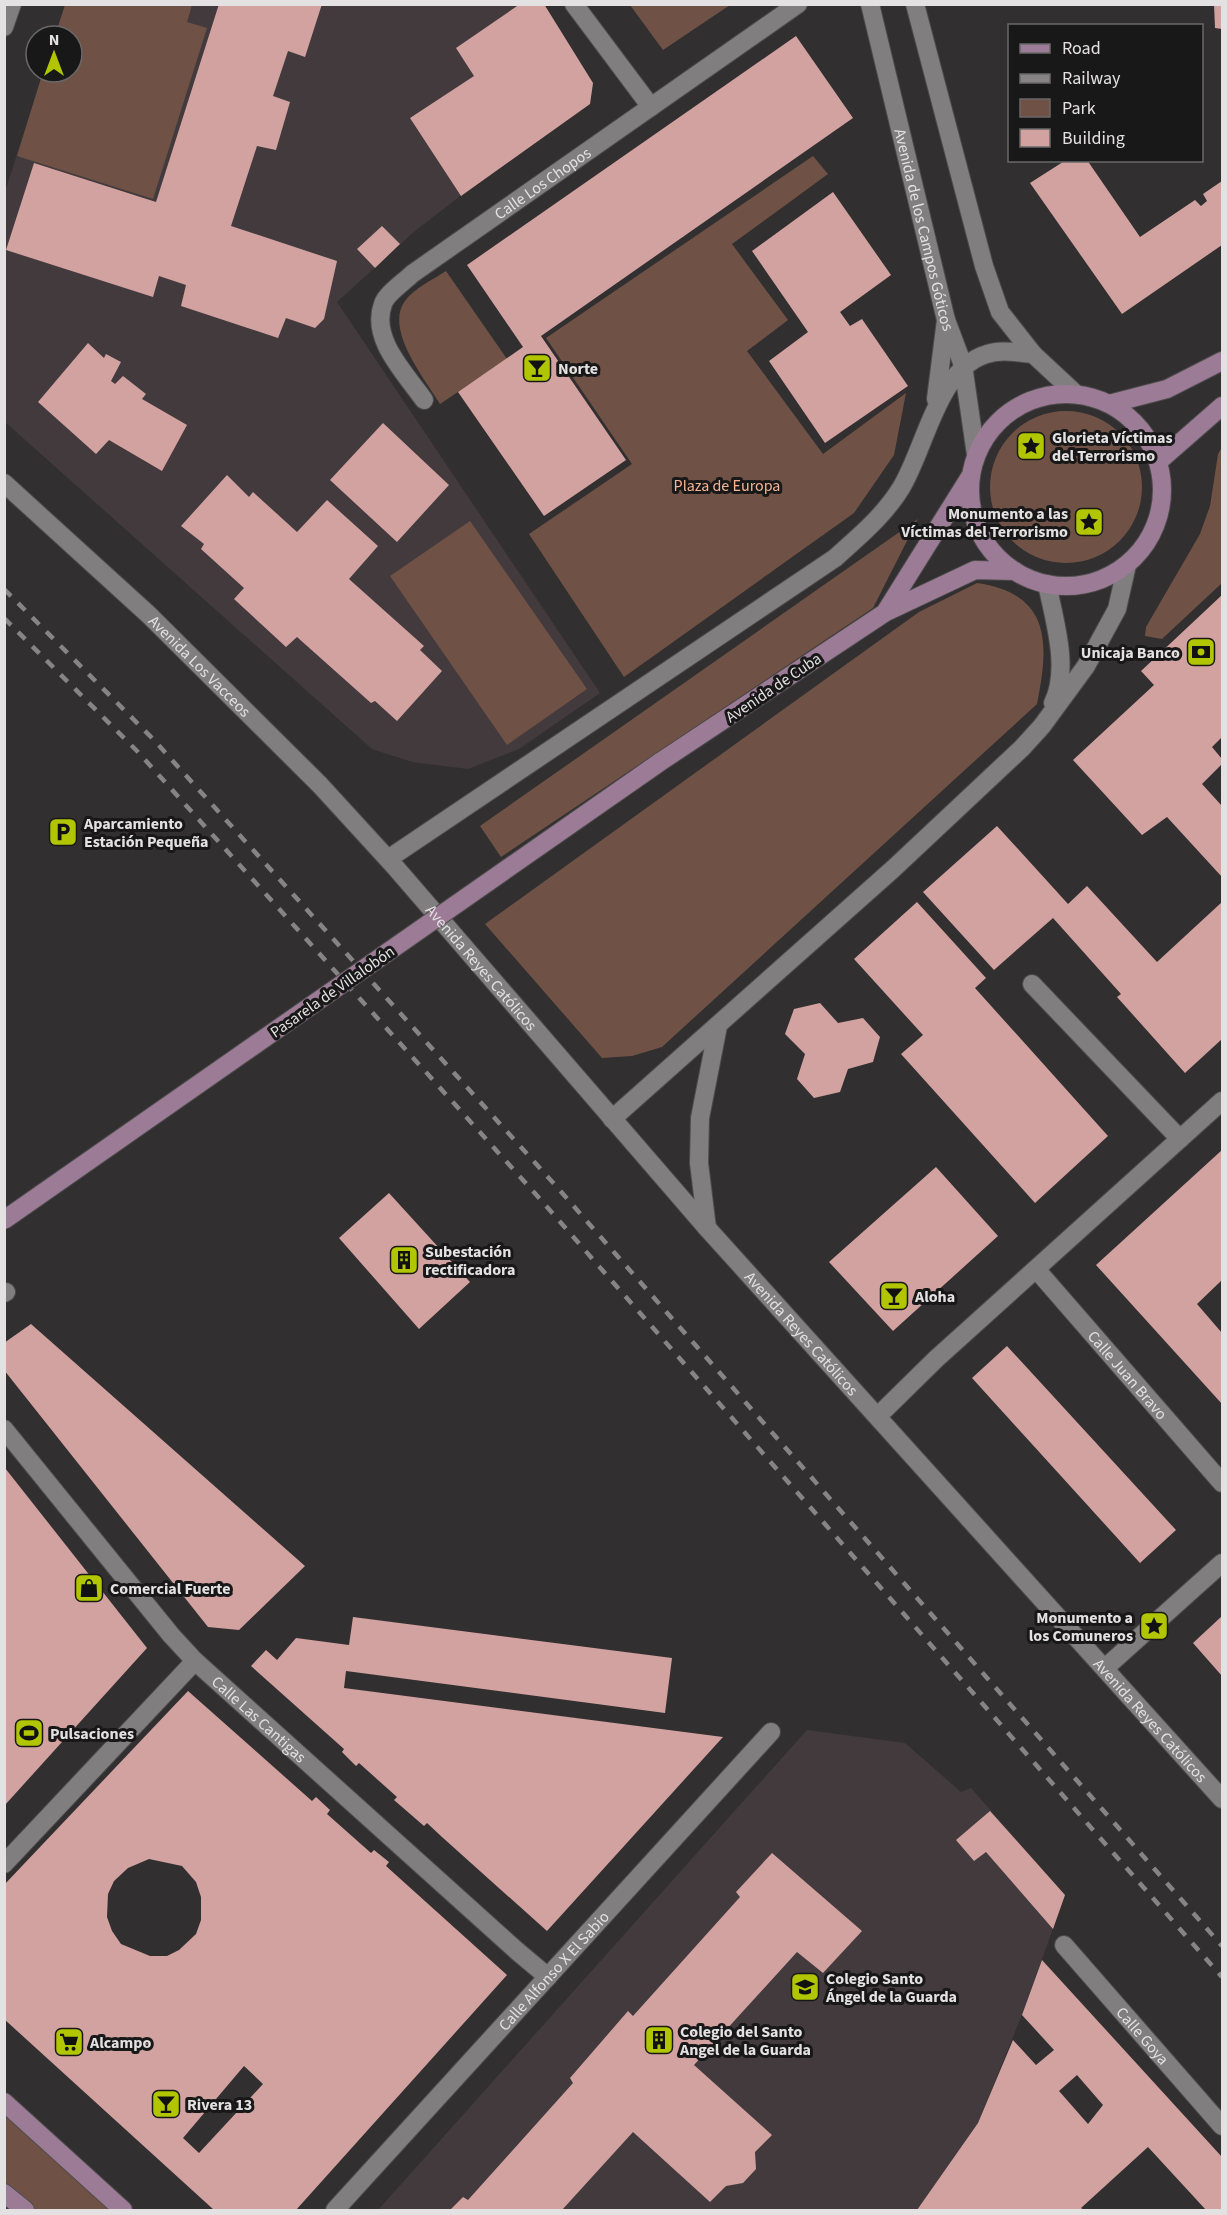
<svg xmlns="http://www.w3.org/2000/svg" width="1227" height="2215" font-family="'Source Sans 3',sans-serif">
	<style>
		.built { fill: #433a3d }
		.green { fill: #6f5245 }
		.building { fill: #d2a2a0; fill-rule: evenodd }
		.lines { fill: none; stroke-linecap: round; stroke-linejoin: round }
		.lane-casing { stroke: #4e4c4c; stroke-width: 20 }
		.street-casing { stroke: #4e4c4c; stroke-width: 20 }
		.secondary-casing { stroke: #4e4c4c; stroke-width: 20 }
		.lane { stroke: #817e7f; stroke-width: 18 }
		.street { stroke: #817e7f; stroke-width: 18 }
		.secondary { stroke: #9c7b96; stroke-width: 18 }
		.rail { stroke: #868484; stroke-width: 4.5; stroke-dasharray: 10 10; stroke-linecap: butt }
		.secondary-bridge-casing { stroke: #4e4c4c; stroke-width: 20; stroke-linecap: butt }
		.secondary-bridge { stroke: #9c7b96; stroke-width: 18 }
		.labels { text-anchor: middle; stroke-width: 6; stroke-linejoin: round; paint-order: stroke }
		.street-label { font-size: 16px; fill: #e3e1e1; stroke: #191818 }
		.poi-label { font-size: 16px; font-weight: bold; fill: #e3e1e1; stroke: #191818; text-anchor: start }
		.park-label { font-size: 16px; fill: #f5b496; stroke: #191818 }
	</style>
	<rect width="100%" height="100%" fill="#322f30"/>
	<path class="built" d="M 65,5 L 537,5 L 593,83 L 590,104 L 481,180 L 415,231 L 337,302 L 600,693 L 519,749 L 468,769 L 412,762 L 372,749 L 5,422 L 4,195 L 43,72 L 72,72 L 72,36 L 55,36 Z
		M 807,1730 L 905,1743 L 961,1792 L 971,1788 L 1065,1895 L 1022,2015 L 978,2123 L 917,2210 L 378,2210 Z"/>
	<path class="green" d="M 65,5 L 192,5 L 187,22 L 207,28 L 153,199 L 17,156 L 43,72 L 72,72 L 72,36 L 55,36 Z
		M 630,5 L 730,5 L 663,50 Z
		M 813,156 L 828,174 L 732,244 L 788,320 L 747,351 L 823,454 L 906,393 L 894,455 L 854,513 L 624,677 L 529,534 L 632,464 L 546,338 Z
		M 446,271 L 507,359 L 440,404 C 425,379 384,329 405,301 C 413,289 434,279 446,271 Z
		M990 487a76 76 0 1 1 152 0a76 76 0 1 1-152 0Z
		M 1222,447 L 1222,583 L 1162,639 L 1145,636 L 1146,627 L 1200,534 L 1210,506 L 1218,454 Z
		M 918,519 L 873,608 L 501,857 L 480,826 Z
		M 470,521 L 587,689 L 507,745 L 390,576 Z
		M 977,583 C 1052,594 1049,644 1037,704 L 662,1047 L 632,1056 L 602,1058 L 485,924 L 919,612 Z
		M 4,2101 L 123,2210 L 28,2210 L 5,2189 Z"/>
	<path class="building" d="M 219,4 L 322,4 L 305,57 L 288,51 L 273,96 L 290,102 L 276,150 L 257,146 L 231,226 L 337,261 L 324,319 L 315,328 L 286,318 L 278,338 L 181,306 L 186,285 L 159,276 L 153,297 L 6,250 L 34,163 L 156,202 Z
		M 520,4 L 544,4 L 593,83 L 590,104 L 461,196 L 410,118 L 474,76 L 456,48 Z
		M 1214,4 L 1222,4 L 1222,29 L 1215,28 Z
		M 796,36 L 853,118 L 541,336 L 626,460 L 544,516 L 458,392 L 523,347 L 467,265 Z
		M 1066,160 L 1087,160 L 1140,237 L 1195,200 L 1201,206 L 1207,201 L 1203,194 L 1222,181 L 1222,245 L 1122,314 L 1030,183 Z
		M 833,192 L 891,275 L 840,312 L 850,326 L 862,319 L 908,386 L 825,443 L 769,361 L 808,332 L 752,251 Z
		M 382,226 L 400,244 L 375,268 L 357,249 Z
		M 88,343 L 104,358 L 106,354 L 121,362 L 111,381 L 115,384 L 123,376 L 146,394 L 142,399 L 187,425 L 162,471 L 109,440 L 96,454 L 38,402 Z
		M 383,423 L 449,485 L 397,542 L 330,480 Z
		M 227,475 L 249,497 L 253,492 L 297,532 L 327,500 L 378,546 L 349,579 L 424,646 L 420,650 L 442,671 L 397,721 L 375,701 L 371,703 L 297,637 L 286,647 L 234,599 L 244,588 L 201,549 L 204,544 L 181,526 Z
		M 1222,595 L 1222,737 L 1212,747 L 1222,759 L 1222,764 L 1202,784 L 1222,806 L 1222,877 L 1167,817 L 1142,835 L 1073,760 L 1154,685 L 1141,671 Z
		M 997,826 L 1068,904 L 1087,886 L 1157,962 L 1222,902 L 1222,1039 L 1185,1073 L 1117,997 L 1121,994 L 1053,918 L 994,970 L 923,892 Z
		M 917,902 L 986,978 L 975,988 L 1108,1136 L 1035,1203 L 901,1054 L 923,1035 L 854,959 Z
		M 820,1003 L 838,1023 L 863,1018 L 880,1037 L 873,1062 L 848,1069 L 840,1092 L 814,1098 L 797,1079 L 805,1054 L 785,1034 L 794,1009 Z
		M 1222,1150 L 1222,1280 L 1197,1304 L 1222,1333 L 1222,1404 L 1096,1265 Z
		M 936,1167 L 998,1236 L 893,1331 L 829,1262 Z
		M 389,1193 L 470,1282 L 419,1329 L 339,1238 Z
		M 31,1324 L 305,1566 L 239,1630 L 208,1627 L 4,1370 L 4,1343 Z
		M 1007,1346 L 1176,1530 L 1140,1563 L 972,1378 Z
		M 5,1468 L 147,1648 L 5,1805 Z
		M 1222,1616 L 1222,1676 L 1193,1643 Z
		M 353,1617 L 672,1658 L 665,1713 L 346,1671 L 344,1688 L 723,1737 L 547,1931 L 442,1837 L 427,1823 L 424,1826 L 394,1800 L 397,1797 L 359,1763 L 356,1766 L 342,1752 L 344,1749 L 251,1666 L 266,1650 L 277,1660 L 296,1638 L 349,1645 Z
		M 188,1691 L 312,1801 L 316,1797 L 330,1810 L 327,1814 L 371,1853 L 374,1850 L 389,1862 L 386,1866 L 507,1975 L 296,2210 L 214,2210 L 4,2019 L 4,1885 ZM 149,1859 L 182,1866 L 196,1882 L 201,1897 L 201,1920 L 196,1934 L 179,1950 L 167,1956 L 150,1956 L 121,1944 L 112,1931 L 107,1917 L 108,1894 L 114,1881 L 128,1868 ZM 244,2066 L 263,2084 L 199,2153 L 183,2138 Z
		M 990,1811 L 1065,1895 L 1053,1929 L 986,1852 L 974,1861 L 956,1840 Z
		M 772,1853 L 862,1931 L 823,1973 L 797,1952 L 694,2065 L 772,2135 L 755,2152 L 756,2169 L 743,2183 L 726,2186 L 710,2202 L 633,2132 L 562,2210 L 450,2210 L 463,2197 L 468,2200 L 573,2083 L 570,2078 L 628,2011 L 633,2016 L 740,1897 L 736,1892 Z
		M 1042,1960 L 1222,2157 L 1222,2210 L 1206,2210 L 1148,2147 L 1081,2208 L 1084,2210 L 917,2210 L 978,2123 L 1013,2040 L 1036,2065 L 1054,2050 L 1022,2015 ZM 1077,2075 L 1103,2105 L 1088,2124 L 1059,2091 Z"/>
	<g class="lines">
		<g class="lane-casing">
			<path id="lane" d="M 936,399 L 946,320
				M 1047,584 C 1054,619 1070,669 1053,703
				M 388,859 L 835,558 C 858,537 884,516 901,488 C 926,447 937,369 987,354 C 1002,349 1018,353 1033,354
				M 612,1119 L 893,869 L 1022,748 L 1042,726 L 1086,666 L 1117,609 L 1127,565
				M 707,1228 L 699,1163 L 700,1118 L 718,1026"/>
		</g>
		<g class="street-casing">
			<g id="street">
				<path d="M 574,4 L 651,107"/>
				<path id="s1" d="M 870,4 L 946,320 L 963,365 L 976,455"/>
				<path d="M 915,4 L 984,266 L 1000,312 L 1033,354 L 1076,394"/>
				<path d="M 4,27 L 12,4"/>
				<path id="s2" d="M 424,400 C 406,374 370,339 383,304 C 386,294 404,282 412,274 L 798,4"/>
				<path id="s3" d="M 4,483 L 149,615 L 320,785 L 396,868 L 707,1228 L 1222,1799"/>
				<path d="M 1032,984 L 1180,1139"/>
				<path id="s4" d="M 1036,1269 L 1222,1483"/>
				<path d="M 4,1293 L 6,1292"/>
				<path d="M 879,1415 L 936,1359 L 1222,1101"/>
				<path id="s5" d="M 4,1429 L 171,1635 L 195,1661 L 517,1951 L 548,1977"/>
				<path d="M 1105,1668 L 1222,1563"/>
				<path d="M 4,1864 L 195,1661"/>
				<path id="s6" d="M 1064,1945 L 1222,2126"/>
				<path id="s7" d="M 335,2210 L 771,1732"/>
			</g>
		</g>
		<g class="secondary-casing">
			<path id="secondary" d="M970 490a96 96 0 1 1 192 0a96 96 0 1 1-192 0Z
				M 1109,404 L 1167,389 L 1222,361
				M 1158,462 L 1222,406
				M 886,611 L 971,475
				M 660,762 L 886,612 L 975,570 L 1015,571
				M 4,2102 L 123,2210
				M 4,2193 L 25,2210"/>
		</g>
		<use href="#lane" class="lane"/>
		<use href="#street" class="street"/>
		<use href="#secondary" class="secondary"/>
		<path class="rail" d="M 4,589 L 153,739 L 556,1186 L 1222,1946
			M 4,618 L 138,752 L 540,1199 L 1222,1977"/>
		<g class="secondary-bridge-casing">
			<path id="secondary-bridge" d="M 4,1220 L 660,762"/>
		</g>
		<use href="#secondary-bridge" class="secondary-bridge"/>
	</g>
	<defs>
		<g id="bar-square" transform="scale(1.5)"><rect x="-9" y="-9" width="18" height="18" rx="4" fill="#b1c500" stroke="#191818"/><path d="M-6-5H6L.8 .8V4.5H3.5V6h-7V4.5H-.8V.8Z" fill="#111"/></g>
		<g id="sight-square" transform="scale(1.5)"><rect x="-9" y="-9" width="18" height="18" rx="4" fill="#b1c500" stroke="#191818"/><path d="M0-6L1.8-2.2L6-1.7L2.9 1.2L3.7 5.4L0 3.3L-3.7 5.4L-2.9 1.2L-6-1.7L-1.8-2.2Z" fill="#111"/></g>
		<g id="bank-square" transform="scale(1.5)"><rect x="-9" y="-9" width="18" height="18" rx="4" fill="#b1c500" stroke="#191818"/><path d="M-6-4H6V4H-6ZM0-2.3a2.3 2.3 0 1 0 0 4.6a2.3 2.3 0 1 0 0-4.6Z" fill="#111"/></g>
		<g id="parking-square" transform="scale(1.5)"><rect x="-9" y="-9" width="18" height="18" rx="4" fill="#b1c500" stroke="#191818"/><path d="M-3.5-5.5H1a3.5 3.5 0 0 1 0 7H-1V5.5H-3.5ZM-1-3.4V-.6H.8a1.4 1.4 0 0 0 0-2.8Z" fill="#111"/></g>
		<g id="building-square" transform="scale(1.5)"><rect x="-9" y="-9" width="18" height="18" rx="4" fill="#b1c500" stroke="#191818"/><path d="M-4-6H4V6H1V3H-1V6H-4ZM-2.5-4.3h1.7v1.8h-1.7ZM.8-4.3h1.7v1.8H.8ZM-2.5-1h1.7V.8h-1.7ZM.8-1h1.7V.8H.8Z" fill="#111"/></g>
		<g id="shop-square" transform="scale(1.5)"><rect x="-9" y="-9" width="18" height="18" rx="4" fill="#b1c500" stroke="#191818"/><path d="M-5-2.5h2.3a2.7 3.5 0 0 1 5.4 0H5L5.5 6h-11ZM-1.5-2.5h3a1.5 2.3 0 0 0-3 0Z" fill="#111"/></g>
		<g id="stadium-square" transform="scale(1.5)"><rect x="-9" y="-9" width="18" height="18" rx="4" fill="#b1c500" stroke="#191818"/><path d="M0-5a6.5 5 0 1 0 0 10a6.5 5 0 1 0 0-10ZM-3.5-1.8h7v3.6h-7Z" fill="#111"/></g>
		<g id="school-square" transform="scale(1.5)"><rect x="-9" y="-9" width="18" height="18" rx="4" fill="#b1c500" stroke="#191818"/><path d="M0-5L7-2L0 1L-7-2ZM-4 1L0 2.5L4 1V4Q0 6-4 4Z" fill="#111"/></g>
		<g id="supermarket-square" transform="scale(1.5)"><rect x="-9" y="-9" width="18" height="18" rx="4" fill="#b1c500" stroke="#191818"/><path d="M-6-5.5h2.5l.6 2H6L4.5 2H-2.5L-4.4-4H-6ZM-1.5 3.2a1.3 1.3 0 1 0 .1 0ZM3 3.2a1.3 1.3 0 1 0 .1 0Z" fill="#111"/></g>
	</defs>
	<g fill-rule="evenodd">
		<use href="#bar-square" x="537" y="368"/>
		<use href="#sight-square" x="1031" y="446"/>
		<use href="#sight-square" x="1089" y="522"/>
		<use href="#bank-square" x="1201" y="652"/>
		<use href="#parking-square" x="63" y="832"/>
		<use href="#building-square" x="404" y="1260"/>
		<use href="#bar-square" x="894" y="1296"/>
		<use href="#shop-square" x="89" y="1588"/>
		<use href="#sight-square" x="1154" y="1626"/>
		<use href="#stadium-square" x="29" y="1733"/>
		<use href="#school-square" x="805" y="1987"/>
		<use href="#building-square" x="659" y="2040"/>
		<use href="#supermarket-square" x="69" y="2042"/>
		<use href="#bar-square" x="166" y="2104"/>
	</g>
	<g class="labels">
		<g class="street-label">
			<text dy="6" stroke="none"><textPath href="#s2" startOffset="310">Calle Los Chopos</textPath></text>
			<text dy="6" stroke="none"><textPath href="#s1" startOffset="232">Avenida de los Campos Góticos</textPath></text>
			<text dy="6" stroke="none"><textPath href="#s3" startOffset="268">Avenida Los Vacceos</textPath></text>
			<text transform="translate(773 687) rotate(-34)" y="6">Avenida de Cuba</text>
			<text dy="6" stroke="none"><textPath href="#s3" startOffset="681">Avenida Reyes Católicos</textPath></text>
			<text transform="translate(332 991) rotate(-35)" y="6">Pasarela de Villalobón</text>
			<text dy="6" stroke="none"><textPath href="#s3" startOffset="1167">Avenida Reyes Católicos</textPath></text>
			<text dy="6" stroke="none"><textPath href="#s4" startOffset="140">Calle Juan Bravo</textPath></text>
			<text dy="6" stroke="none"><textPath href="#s5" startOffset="387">Calle Las Cantigas</textPath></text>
			<text dy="6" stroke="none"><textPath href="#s3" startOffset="1688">Avenida Reyes Católicos</textPath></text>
			<text dy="6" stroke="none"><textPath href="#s7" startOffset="324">Calle Alfonso X El Sabio</textPath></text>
			<text dy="6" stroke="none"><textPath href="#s6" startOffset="120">Calle Goya</textPath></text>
		</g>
		<g class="poi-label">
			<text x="558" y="374">Norte</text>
			<text x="1052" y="443">Glorieta Víctimas<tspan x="1052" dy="18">del Terrorismo</tspan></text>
			<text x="1068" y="519" text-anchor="end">Monumento a las<tspan x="1068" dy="18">Víctimas del Terrorismo</tspan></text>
			<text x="1180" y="658" text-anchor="end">Unicaja Banco</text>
			<text x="84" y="829">Aparcamiento<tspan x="84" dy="18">Estación Pequeña</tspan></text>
			<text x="425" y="1257">Subestación<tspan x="425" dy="18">rectificadora</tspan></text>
			<text x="915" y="1302">Aloha</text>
			<text x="110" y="1594">Comercial Fuerte</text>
			<text x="1133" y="1623" text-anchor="end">Monumento a<tspan x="1133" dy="18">los Comuneros</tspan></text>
			<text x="50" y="1739">Pulsaciones</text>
			<text x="826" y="1984">Colegio Santo<tspan x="826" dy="18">Ángel de la Guarda</tspan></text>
			<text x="680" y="2037">Colegio del Santo<tspan x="680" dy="18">Angel de la Guarda</tspan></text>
			<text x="90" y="2048">Alcampo</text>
			<text x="187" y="2110">Rivera 13</text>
		</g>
		<g class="park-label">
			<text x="727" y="491">Plaza de Europa</text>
		</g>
	</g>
	<rect width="1227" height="2215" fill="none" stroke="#e3e1e1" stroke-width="12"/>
	<rect x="1008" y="24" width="195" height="138" fill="#191818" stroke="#6a6868" stroke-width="1.5"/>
	<rect x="1020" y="44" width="30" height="9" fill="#9c7b96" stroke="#6a6868" stroke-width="1.5"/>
	<text x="1062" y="54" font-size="18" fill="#e3e1e1">Road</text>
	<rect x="1020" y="74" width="30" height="9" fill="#868484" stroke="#6a6868" stroke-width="1.5"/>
	<text x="1062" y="84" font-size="18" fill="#e3e1e1">Railway</text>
	<rect x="1020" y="99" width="30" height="18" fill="#6f5245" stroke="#6a6868" stroke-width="1.5"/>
	<text x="1062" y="114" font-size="18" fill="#e3e1e1">Park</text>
	<rect x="1020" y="129" width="30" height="18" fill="#d2a2a0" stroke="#6a6868" stroke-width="1.5"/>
	<text x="1062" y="144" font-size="18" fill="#e3e1e1">Building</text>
	<g transform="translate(54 54)"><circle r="28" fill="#191818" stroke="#6a6868" stroke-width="1.5"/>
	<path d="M0-4.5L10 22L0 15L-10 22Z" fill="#b1c500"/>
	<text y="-9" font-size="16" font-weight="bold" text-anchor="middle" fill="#e3e1e1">N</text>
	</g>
</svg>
